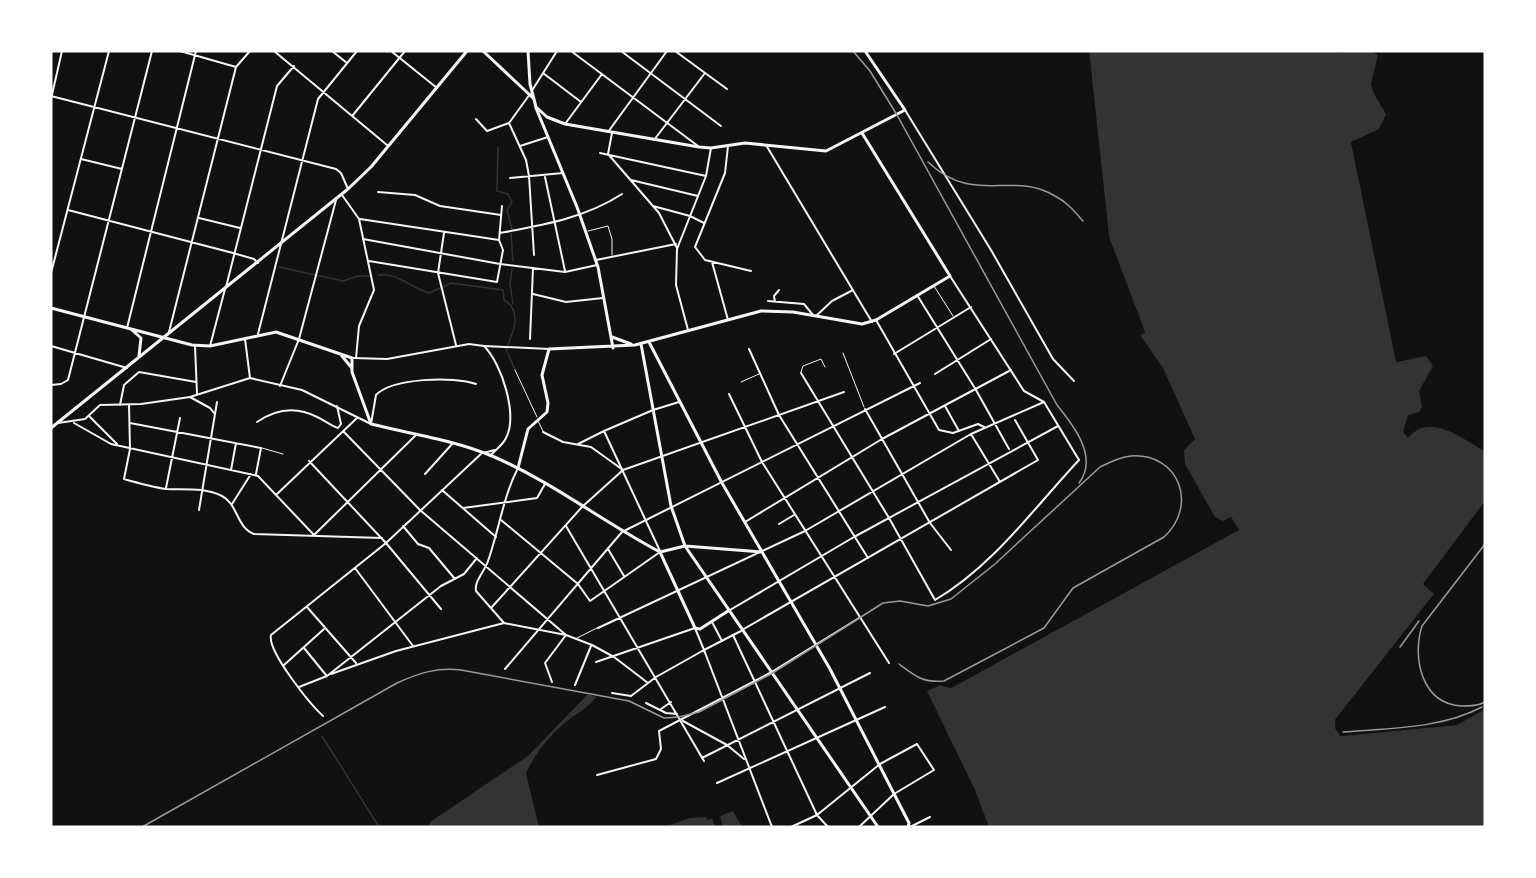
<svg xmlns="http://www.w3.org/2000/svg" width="1536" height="878" font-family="'Asap Condensed',sans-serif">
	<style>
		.water { fill: #333 }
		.pier { fill: #111 }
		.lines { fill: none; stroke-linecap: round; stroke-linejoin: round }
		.stream { stroke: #333; stroke-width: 1.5 }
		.service { stroke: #f5f5f5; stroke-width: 1 }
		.minor { stroke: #f5f5f5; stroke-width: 2 }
		.tertiary { stroke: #f5f5f5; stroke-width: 2 }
		.secondary { stroke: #f5f5f5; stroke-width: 3 }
		.primary { stroke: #f5f5f5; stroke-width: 3 }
		.rail { stroke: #9a9a9a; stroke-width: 1.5 }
	</style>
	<rect width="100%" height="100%" fill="#111"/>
	<path class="water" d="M 1089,51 L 1325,51 C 1342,57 1363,44 1378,55 L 1371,84 L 1374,94 L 1386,114 L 1379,129 L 1351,142 L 1397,362 L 1426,356 L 1433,366 L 1419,391 L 1422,407 L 1419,412 L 1408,415 L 1403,432 L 1408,438 C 1430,411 1462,439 1485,451 L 1485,501 L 1423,584 L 1434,594 L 1335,720 L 1340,736 L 1456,725 L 1485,709 L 1485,827 L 989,827 L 975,790 L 927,691 L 940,685 L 951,688 L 1238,530 L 1231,517 L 1223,521 L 1215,517 L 1185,464 L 1184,450 L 1195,439 L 1163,368 L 1140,335 L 1145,332 L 1109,237 Z
		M 588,694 L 596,697 C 588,708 582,710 571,718 C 553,731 536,752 526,773 L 539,827 L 429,827 L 430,822 L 528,756 Z
		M 733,811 L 742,827 L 723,827 L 720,816 Z
		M 706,817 L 708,820 L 712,818 L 715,827 L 665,827 L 689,818 Z"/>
	<path class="pier" d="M 1086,51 L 1089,51 L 1109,237 L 1145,333 L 1138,335 L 1141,331 L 1106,238 Z
		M 1359,140 L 1360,143 L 1354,144 L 1399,359 L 1405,358 L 1405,360 L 1396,362 L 1351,142 Z
		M 1231,517 L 1239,530 L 951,688 L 937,683 L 950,685 L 1234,529 L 1230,521 L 1220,523 Z
		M 1434,594 L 1436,596 L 1424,611 L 1338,722 L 1340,732 L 1456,722 L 1485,706 L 1485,709 L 1457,725 L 1340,736 L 1335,728 L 1335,720 Z"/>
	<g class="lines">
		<path class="stream" d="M 498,147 L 497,191 L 508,194 L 512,202 L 507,210 L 512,229
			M 511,234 L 513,261
			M 279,267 L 343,281 L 358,276 L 369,276
			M 512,269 L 510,284 L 513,304
			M 378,275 C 398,272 410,288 429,293 L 451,283 L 503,290 L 504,300 C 523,310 513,334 506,349 L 515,370
			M 322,736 L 379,827"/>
		<path class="service" d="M 588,231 L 608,226 L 612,239 L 612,255
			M 934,286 L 953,316
			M 843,353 L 864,407
			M 515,370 L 537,417
			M 801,372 L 803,366 L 821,359 L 825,367
			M 741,382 L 759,374
			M 538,421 L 543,431
			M 262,448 L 283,454
			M 577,638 L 597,628"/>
		<path class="minor" d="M 180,51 L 236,67
			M 274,51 L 387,145
			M 332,51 L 347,63
			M 571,51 L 698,146
			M 621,51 L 721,126
			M 675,51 L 727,89
			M 543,73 L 581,102
			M 533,89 L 557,51
			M 51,96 L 336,169 L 341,173 L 348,189
			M 51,99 L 62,51
			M 353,115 L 405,51
			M 476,119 L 487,131 L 509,123 L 530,94
			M 509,123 L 526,160 L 529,176 L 534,255
			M 565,124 L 602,74
			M 608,132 L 667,51
			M 612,133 L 608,154 L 659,213 L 677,248
			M 654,140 L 705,73
			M 766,145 L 872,322
			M 520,146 L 548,137
			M 728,146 L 725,173 L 695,247 L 705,260 L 751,271
			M 600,153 L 706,176
			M 81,159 L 122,169
			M 545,177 L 565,271
			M 510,178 L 563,173
			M 631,180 L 698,196
			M 378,192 L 415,195 L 440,206 L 501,215
			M 342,195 L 359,219 L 374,290 L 359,326 L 356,358
			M 653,206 L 690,216 L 704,223
			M 68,210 L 233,253 L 254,259 L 258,263
			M 199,218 L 240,228
			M 360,219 L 499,240
			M 444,233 L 438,273 L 456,345
			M 500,233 C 543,225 585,218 622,194
			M 363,239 L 500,264 L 565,272 L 597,265
			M 596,260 L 676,244
			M 369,261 L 497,282 L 503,250 L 499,240 L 502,206
			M 712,262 L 728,320
			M 51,273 L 109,51
			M 226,287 L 277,86 L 294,66
			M 533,294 L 566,302 L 603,298
			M 917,295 L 976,390 L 1009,449
			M 768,301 L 804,304 L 813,315
			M 775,302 L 774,296 L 779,290
			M 816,316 L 832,301 L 853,290
			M 876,320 L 939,430 L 953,433 L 978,424 L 984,427
			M 127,328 L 196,51
			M 688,330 L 676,285 L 677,249 L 706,176 L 711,148
			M 169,332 L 236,67 L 250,51
			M 258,334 L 318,99 L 357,51
			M 245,339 L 250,378
			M 530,339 L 533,268
			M 51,346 L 127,368
			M 195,346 L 197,394
			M 484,346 L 549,349
			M 749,349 L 779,415 L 868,558
			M 894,354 L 971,307
			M 801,373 L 889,518 L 935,600 C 993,566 1034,508 1079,460
			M 935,374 L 991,339
			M 51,385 L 61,384 L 68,380 L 152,51
			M 280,386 L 299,339 L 336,200
			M 729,394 L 762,462 L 889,663
			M 190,397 L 210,408 L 214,413
			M 120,405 L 124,385 L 139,372 L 196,382
			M 129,405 L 130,449 L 124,479 C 138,483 152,487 166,489 C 184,490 204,487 222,496 C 238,504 236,527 254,534 L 382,538
			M 945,406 L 959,431
			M 865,409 L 930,523 L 951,550
			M 653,410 L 679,402
			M 89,416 L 117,444
			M 257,422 C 276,409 296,406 317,417 C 324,420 331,426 338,428 L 341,424 L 337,406
			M 74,423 L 111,444 L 258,476 L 314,535
			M 130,423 L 261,448 L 256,474
			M 371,424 L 376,395 C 392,378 454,376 476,384
			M 343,431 L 420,510 L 566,635 L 545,663 L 552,682
			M 543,432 L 563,442 L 591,447 L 623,470
			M 971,434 L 1000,482
			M 578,444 L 604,431
			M 309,461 L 386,543 L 441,609
			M 518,468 C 503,497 499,530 488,561 C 485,571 474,581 476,591 L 504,623 L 566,635 L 592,645 L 614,657 L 648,683
			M 231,470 L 236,443
			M 425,474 L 453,443
			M 166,488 L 180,418
			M 442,490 L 496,537
			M 277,494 L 357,418
			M 232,504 L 251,474
			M 463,508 L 537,498 L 545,484
			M 199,510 L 217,402
			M 501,520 L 578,584 L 590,601 L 660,552
			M 745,522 L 882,439 L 1011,370
			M 779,524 L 794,515
			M 403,526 L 418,544 L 429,548 L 455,579
			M 566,526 L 704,761
			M 314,535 L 416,435
			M 608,549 L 624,576
			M 355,568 L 413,646
			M 307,607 L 356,663
			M 491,608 L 582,507 L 623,470 L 844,392
			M 730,610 L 854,537 L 1058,426
			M 712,622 L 722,641
			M 598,628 L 805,531 L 971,434 L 1044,402
			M 742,630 L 1038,460 L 1015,420
			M 733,635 L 817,815 L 828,827
			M 304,648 L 326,675
			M 596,662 L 695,628
			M 284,665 L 324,629
			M 505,669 L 622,532 L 920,383
			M 331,674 L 396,651 L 504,623
			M 575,685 L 591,646
			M 299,687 L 327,676 L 441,586 L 464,574 L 477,558
			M 612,693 L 631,696 L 656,677 L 704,650 L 772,827
			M 646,703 L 666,713 L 677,714
			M 661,709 L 671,702
			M 323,716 C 310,704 267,651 271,635 L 386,543 L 482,453
			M 683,721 L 727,745 L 744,759
			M 702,758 L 870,673
			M 597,775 L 656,759 L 661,749 L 659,731 L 770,673 L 859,618
			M 717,783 L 885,707
			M 791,827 L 817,815 L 880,764 L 917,744 L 934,770 L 894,794 L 859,827
			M 910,827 L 930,817"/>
		<path class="tertiary" d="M 391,51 L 437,88
			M 905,110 L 991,250 L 1053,359 L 1074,381
			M 950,276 L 1024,391 L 1044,402 L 1079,460
			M 210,346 L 225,289
			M 353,358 L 387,359 L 469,344 L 484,346 C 502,364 518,415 506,438 C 503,445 495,450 490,456
			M 653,410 L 604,431 L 660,551
			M 58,423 L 85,419 L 100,405 L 141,404 L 190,397 L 250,378 L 302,390 L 371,424
			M 483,453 L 495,450
			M 695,628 L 704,650 L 741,631"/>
		<path class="secondary" d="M 483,51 L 533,98
			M 536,108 L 577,207 L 598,267 L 613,348
			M 51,308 L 192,345 L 210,346 L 276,332 L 352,358 L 352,372 L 371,424 C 411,434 454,440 492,456 C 551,481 603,522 660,552
			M 612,337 L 631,344
			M 649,342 L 722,483 L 830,669 L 909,823 L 908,827
			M 641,344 L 671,506 L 685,546 L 878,827
			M 342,356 L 351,367
			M 518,468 L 528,429 L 547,412 L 548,403 L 542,375 L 549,349 L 635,345 L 761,311 L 793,312 L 862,324 L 876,320 L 950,276 L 862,133
			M 660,552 L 695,628 L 700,629 L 728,611
			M 660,552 L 685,546 L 762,552"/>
		<path class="primary" d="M 528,51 L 530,84 L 536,107 L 547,117 L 565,124 L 699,147 L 711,148 L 745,143 L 826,151 L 905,110 L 865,51
			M 132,330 L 141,338 L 139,356
			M 51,428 L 348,189 L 371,167 L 467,51"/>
		<path class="rail" d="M 853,51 L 870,71 L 897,115 L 1057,405 C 1073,425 1099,457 1079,483
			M 928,162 C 974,206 1011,170 1055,196 C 1067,202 1075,212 1083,221
			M 1485,544 L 1422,626 C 1412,657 1421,704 1462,706 C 1470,706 1478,706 1485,702
			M 1400,647 L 1419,621
			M 1343,732 C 1390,728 1440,729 1482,707
			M 142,827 L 397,683 C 419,673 438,667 461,670 L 629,701 L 664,718 L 679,717 L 699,712 L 771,674 L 883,603 L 900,601 L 928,606 L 951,599 L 995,564 L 1100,467 C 1110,462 1120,457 1131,456 C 1180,453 1198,506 1164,537 L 1073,588 L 1044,628 L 944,681 C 923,683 915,676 899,664"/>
	</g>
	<rect width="1536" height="878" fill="none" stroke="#ffffff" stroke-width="105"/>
</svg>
